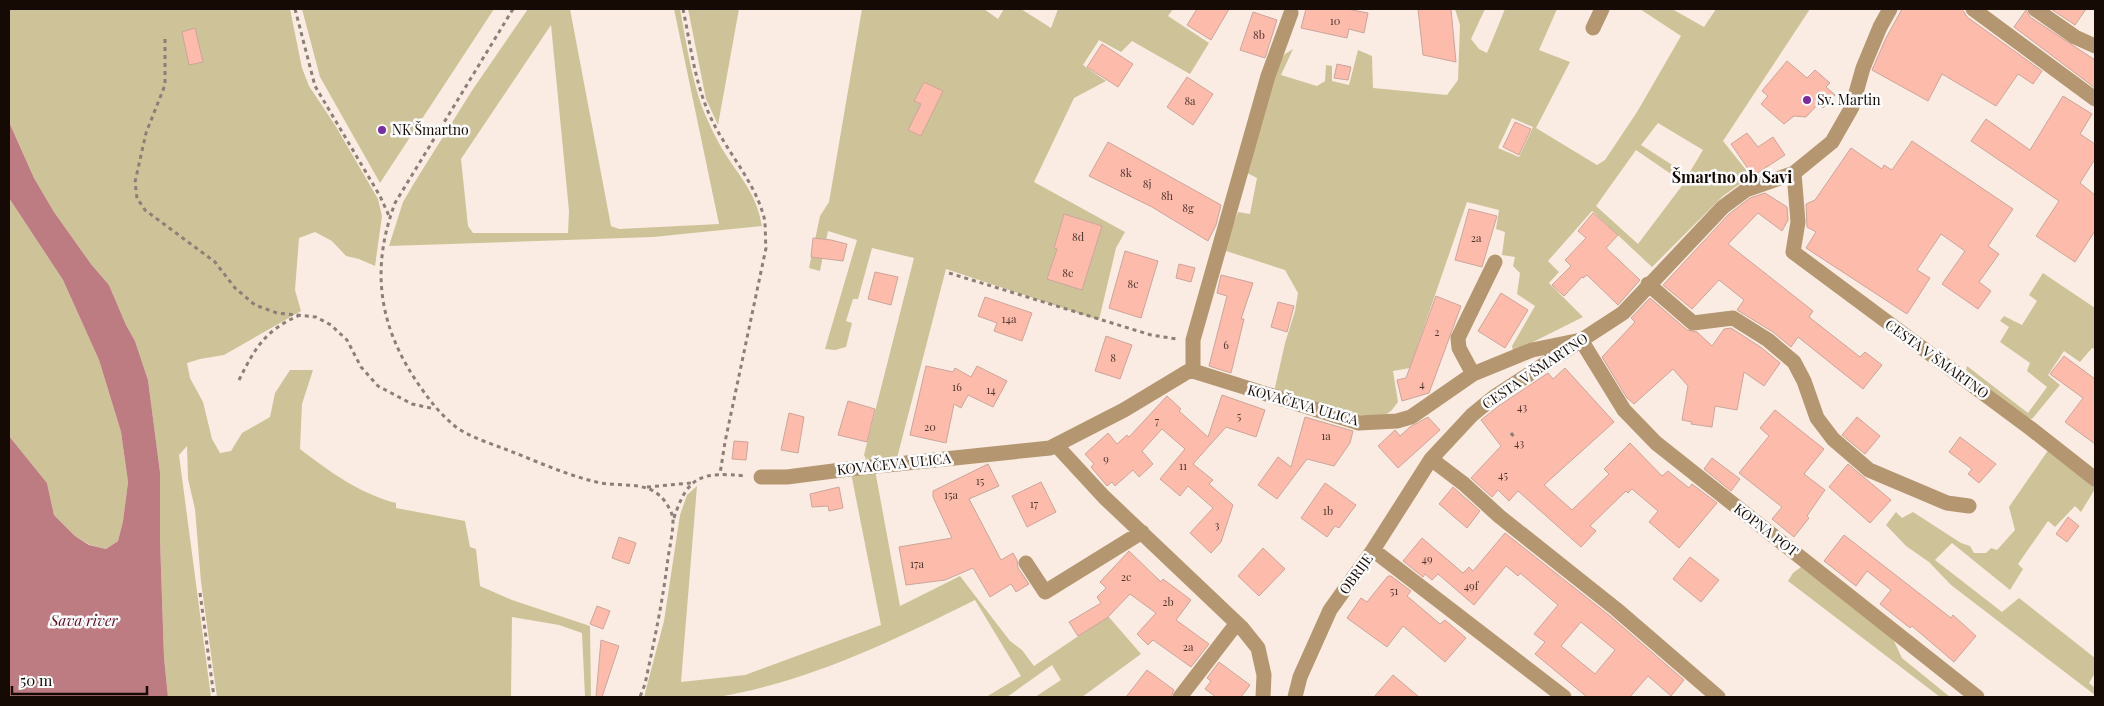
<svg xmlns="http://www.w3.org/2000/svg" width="2104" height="706" font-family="'Playfair Display',serif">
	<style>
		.green { fill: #cec398; fill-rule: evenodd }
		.water { fill: #bc7c82 }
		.building { fill: #fdbbab; stroke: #cca59b; fill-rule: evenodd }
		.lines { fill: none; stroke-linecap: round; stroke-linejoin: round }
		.path { stroke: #8b7f77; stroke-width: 3; stroke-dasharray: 4 4; stroke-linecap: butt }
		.minor { stroke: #b49770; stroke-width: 15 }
		.poi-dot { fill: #792d9e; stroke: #fcfcfc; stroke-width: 2 }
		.labels { text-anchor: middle; stroke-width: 5; stroke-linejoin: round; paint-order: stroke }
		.number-label { font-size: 11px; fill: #50372e }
		.poi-label { font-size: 14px; fill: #160b04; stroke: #fcfcfc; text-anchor: start }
		.street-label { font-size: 14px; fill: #160b04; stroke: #fcfcfc }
		.water-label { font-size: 15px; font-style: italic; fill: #5d0e21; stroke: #fcfcfc }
		.quarter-label { font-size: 16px; font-weight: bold; fill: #160b04; stroke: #fcfcfc }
	</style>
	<rect width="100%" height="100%" fill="#faece3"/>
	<path class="green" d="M 9,9 L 290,9 L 302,68 L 309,86 L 335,125 L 378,199 L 382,216 L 375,266 L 359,259 L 346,256 L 332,241 L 315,232 L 299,238 L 295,290 L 301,311 L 224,355 L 200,359 L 187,363 L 190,378 L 203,402 L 212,439 L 220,453 L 231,451 L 242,433 L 270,417 L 275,393 L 290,370 L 313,370 L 302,404 L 300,449 C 329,471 360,494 396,503 L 396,508 L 465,521 L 470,547 L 476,549 L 480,586 L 512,600 L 590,626 L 591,697 L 585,697 L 582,633 L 559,625 L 512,617 L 511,697 L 217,697 L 201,582 L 195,509 L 188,479 L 187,446 L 179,455 L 211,697 L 168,697 L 164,657 L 160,539 L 160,472 L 148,380 L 135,341 L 126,325 L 109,285 L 91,264 L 54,212 L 34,178 L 9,122 Z
		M 302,9 L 494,9 L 380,183 L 320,77 Z
		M 528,9 L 570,9 L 611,226 L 619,229 L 719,224 L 674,9 L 680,9 C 686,41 691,76 702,107 C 708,122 717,141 726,155 C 743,181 756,194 762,226 L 653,237 L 389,246 L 403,202 L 416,180 L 473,89 ZM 551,25 L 569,211 L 568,233 L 473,233 L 468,226 L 461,159 Z
		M 688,9 L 739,9 L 718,125 L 706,99 Z
		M 862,9 L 984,9 L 998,19 L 1004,9 L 1021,9 L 1051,28 L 1058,9 L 1173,9 L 1168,16 L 1209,43 L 1190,74 L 1132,41 L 1121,52 L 1099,40 L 1083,65 L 1106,81 L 1074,98 L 1034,182 L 1125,232 L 1116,248 L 1099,320 L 946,269 L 897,458 L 866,459 L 864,455 L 914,258 L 872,248 L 858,299 L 853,299 L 846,321 L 852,323 L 846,347 L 835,350 L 825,349 L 857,240 L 828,231 L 820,271 L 809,268 L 820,216 L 829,202 Z
		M 1455,9 L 1485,9 L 1471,39 L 1479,49 L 1487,53 L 1505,9 L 1557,9 L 1539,50 L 1570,62 L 1536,128 L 1597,165 L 1605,160 L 1637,112 L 1681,36 L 1640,9 L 1672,9 L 1704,27 L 1716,9 L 1810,9 L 1723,141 L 1754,180 L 1741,183 L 1723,196 L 1652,267 L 1592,211 L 1548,261 L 1559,272 L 1549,283 L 1583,317 L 1513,352 L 1512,346 L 1535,306 L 1517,294 L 1520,273 L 1513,266 L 1515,257 L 1502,255 L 1505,232 L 1496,229 L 1499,210 L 1467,202 L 1410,368 L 1393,371 L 1398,402 C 1394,407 1391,413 1384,415 C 1367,423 1295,398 1274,392 L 1285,343 L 1295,311 L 1298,293 L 1285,270 L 1223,250 L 1238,212 L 1250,214 L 1257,178 L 1247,173 L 1279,62 L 1285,54 L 1293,49 L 1281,75 L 1317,86 L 1325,81 L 1326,65 L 1332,66 L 1332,81 L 1349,85 L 1358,50 L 1372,56 L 1373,88 L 1447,95 L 1458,80 L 1460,25 ZM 1512,118 L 1533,127 L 1519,157 L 1498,148 ZM 1658,123 L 1703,150 L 1688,175 L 1641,145 ZM 1636,150 L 1684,183 L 1638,244 L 1596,206 Z
		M 9,198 L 63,280 L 99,360 L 121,432 L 128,482 L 123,521 L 118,541 L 106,549 L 90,545 L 75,536 L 54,515 L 47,483 L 9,436 Z
		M 2043,273 L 2095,308 L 2095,349 L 2092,348 L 2080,362 L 2064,351 L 2048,375 L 2060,385 L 2032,419 L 2027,418 L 1966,370 L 1967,366 L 2028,413 L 2047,387 L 2027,371 L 2030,363 L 2000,342 L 2009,327 L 2000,321 L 2004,316 L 2022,325 L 2037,301 L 2029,295 Z
		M 2049,449 L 2095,486 L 2095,489 L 2081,512 L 2075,506 L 2055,527 L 2048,521 L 2018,564 L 2023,569 L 2010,590 L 1952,543 L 1935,560 L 2002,612 L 2019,598 L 2095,658 L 2095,673 L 2089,683 L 2095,688 L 2095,695 L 1951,585 L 1929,562 L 1906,546 L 1886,525 L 1896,512 L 1902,518 L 1913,512 L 1961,543 L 1970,546 L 1974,553 L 1986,553 L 1991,548 L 1997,550 L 2015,530 L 2009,507 Z
		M 875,470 L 900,606 L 960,576 L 1010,641 L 1022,650 L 1034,666 L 1108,616 L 1141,654 L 1082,697 L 1035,697 L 1061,680 L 1052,665 L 1007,697 L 986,697 L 1021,676 L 975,600 C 892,641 809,682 717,697 C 694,701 668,697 644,697 L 664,621 L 680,515 L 687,495 L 697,486 L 681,682 L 745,675 L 881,625 L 851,473 Z
		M 1801,567 L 1893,639 L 1902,658 L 1950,697 L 1940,697 L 1788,581 L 1793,573 Z"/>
	<path class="water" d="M 9,122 L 34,178 L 54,212 L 91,264 L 109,285 L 126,325 L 135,341 L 148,380 L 160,472 L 160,539 L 164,657 L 168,697 L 9,697 L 9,436 L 47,483 L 54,515 L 75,536 L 89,545 L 106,549 L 118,541 L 123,521 L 128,482 L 121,432 L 99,360 L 63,280 L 9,198 Z"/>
	<path class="building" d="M 1197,9 L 1229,9 L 1211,40 L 1187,25 Z
		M 1306,9 L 1347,9 L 1368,13 L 1364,33 L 1349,29 L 1347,38 L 1301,28 Z
		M 1418,9 L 1451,9 L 1456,62 L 1423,55 Z
		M 1902,9 L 1962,9 L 1967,17 L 2042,71 L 2033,84 L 2018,74 L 1996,106 L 1942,74 L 1928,101 L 1872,70 L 1886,38 Z
		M 2051,9 L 2086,9 L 2075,25 Z
		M 2026,10 L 2030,17 L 2095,60 L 2095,88 L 2014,27 Z
		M 1253,12 L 1277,20 L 1265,58 L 1240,50 Z
		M 195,28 L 203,62 L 189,65 L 182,32 Z
		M 1102,44 L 1133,64 L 1118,87 L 1087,67 Z
		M 1787,61 L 1807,78 L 1815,70 L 1830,83 L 1826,87 L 1835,95 L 1823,108 L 1818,104 L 1806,117 L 1794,116 L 1784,124 L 1761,104 L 1768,96 L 1762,91 Z
		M 1337,64 L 1351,67 L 1348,80 L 1334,78 Z
		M 1187,77 L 1213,94 L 1193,125 L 1167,107 Z
		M 924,82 L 943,91 L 921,136 L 908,130 L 921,104 L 914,101 Z
		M 2063,96 L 2092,114 L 2080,134 L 2095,144 L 2095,159 L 2080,183 L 2095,195 L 2095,231 L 2075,262 L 2036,236 L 2059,201 L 1971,141 L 1986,119 L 2030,150 Z
		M 1515,122 L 1531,129 L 1519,155 L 1503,147 Z
		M 1747,133 L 1758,147 L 1773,137 L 1785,155 L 1753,176 L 1731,144 Z
		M 1912,141 L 2013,209 L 1988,246 L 1999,254 L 1979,282 L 1991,291 L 1978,309 L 1942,284 L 1965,251 L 1941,234 L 1917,270 L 1930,278 L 1907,314 L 1806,248 L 1816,232 L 1807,227 L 1806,204 L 1815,200 L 1851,148 L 1882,169 L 1884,165 L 1892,170 Z
		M 1108,142 L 1221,205 L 1216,225 L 1208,241 L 1152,207 L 1089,176 Z
		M 1765,193 L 1787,207 L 1788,220 L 1782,231 L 1758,213 L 1728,244 L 1813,311 L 1809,317 L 1860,357 L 1865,352 L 1882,365 L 1863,389 L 1798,337 L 1791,347 L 1773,332 L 1737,310 L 1744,300 L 1719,280 L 1692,309 L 1663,285 L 1729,214 L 1750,198 Z
		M 1469,209 L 1497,216 L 1482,267 L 1455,260 Z
		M 1593,213 L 1618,235 L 1606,248 L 1640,280 L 1618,305 L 1587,275 L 1583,278 L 1582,277 L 1564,296 L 1552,285 L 1571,266 L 1565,260 L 1586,238 L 1578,231 Z
		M 1064,214 L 1102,226 L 1082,290 L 1047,279 L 1057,249 L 1054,248 Z
		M 813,238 L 831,240 L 847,244 L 843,261 L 811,257 Z
		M 1125,251 L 1158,261 L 1141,318 L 1109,308 Z
		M 1179,264 L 1195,268 L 1191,282 L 1176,278 Z
		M 875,272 L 898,277 L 891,305 L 868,299 Z
		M 1221,275 L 1253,283 L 1241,319 L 1244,319 L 1231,373 L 1209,366 L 1227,296 L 1217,293 Z
		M 1501,293 L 1528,310 L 1505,348 L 1478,331 Z
		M 1436,296 L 1461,306 L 1429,393 L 1402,401 L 1397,380 L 1406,378 Z
		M 985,297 L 1032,313 L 1022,341 L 994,331 L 997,323 L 978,316 Z
		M 1650,298 L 1687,330 L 1697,332 L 1712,346 L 1724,329 L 1731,328 L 1762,348 L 1780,363 L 1764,386 L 1744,372 L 1737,410 L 1715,406 L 1712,427 L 1691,424 L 1692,422 L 1682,420 L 1688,386 L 1673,369 L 1634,404 L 1627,398 L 1602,357 L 1635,322 L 1631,318 Z
		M 1278,302 L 1294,306 L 1287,332 L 1271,327 Z
		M 1106,336 L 1132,345 L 1120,379 L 1095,371 Z
		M 2064,356 L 2095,379 L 2095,444 L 2065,422 L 2083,398 L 2050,374 Z
		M 926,366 L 953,372 L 955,368 L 971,377 L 977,366 L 1007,381 L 993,407 L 968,395 L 961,408 L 954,404 L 946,443 L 910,435 Z
		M 1565,368 L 1614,422 L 1544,485 L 1572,510 L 1609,474 L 1604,469 L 1630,443 L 1662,476 L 1668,471 L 1689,488 L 1692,484 L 1717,503 L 1679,548 L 1649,522 L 1658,511 L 1632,489 L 1628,493 L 1626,491 L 1590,526 L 1596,531 L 1581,547 L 1518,491 L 1509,501 L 1498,490 L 1492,497 L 1471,478 L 1501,446 L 1481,420 L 1500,405 L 1548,373 L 1553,379 Z
		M 1222,395 L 1265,410 L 1256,437 L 1226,427 L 1193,464 L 1213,480 L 1209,484 L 1233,505 L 1221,542 L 1211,553 L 1190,533 L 1213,508 L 1188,486 L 1180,496 L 1160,479 L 1185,449 L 1162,429 L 1142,451 L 1153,464 L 1139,477 L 1133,470 L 1115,486 L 1112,482 L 1107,486 L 1091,467 L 1094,464 L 1085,454 L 1108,433 L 1117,444 L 1127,435 L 1129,437 L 1167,396 L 1181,409 L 1179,411 L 1208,437 Z
		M 848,401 L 875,409 L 867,442 L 838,435 Z
		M 1775,410 L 1824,449 L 1804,474 L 1825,490 L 1807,516 L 1809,518 L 1794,537 L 1772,519 L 1782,507 L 1739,473 L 1769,436 L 1760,428 Z
		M 789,413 L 804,417 L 798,453 L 781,450 Z
		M 1305,417 L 1353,431 L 1350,443 L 1334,466 L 1307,459 L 1277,499 L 1258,485 L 1278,457 L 1291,467 Z
		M 1428,417 L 1440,430 L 1398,468 L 1378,446 L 1395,430 L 1400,436 L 1410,427 Z
		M 1857,417 L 1880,436 L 1865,454 L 1842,435 Z
		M 1960,437 L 1996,464 L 1979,483 L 1968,474 L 1972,469 L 1949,452 Z
		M 734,441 L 748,442 L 746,460 L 732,459 Z
		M 1712,458 L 1740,479 L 1731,491 L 1704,469 Z
		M 988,464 L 999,486 L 969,499 L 1001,560 L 1013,553 L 1017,560 L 1018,568 L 1029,584 L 1016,592 L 1011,584 L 990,597 L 973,568 L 945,580 L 906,585 L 899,547 L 952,538 L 933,497 L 933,491 Z
		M 1848,464 L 1891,500 L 1870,523 L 1829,487 Z
		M 1041,482 L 1056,512 L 1027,527 L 1012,496 Z
		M 1325,483 L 1356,505 L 1339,528 L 1335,526 L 1327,537 L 1301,518 Z
		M 839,487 L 843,508 L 829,511 L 828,506 L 812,507 L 810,494 Z
		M 1453,487 L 1480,511 L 1467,528 L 1439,504 Z
		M 2068,517 L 2079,526 L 2067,542 L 2056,534 Z
		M 1505,533 L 1610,616 L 1684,680 L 1671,696 L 1648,676 L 1630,697 L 1587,697 L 1535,654 L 1545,642 L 1534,634 L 1558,605 L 1520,573 L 1518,576 L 1506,566 L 1474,605 L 1438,574 L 1432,580 L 1425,574 L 1423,577 L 1403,561 L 1422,538 L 1463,573 L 1469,567 L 1473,571 ZM 1581,622 L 1615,650 L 1595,674 L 1561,646 Z
		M 1844,535 L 1951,618 L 1953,615 L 1976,636 L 1954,662 L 1912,626 L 1910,628 L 1880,604 L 1891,590 L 1867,571 L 1856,586 L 1824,561 Z
		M 619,537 L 636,543 L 629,564 L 612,558 Z
		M 1263,548 L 1285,569 L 1259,596 L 1238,576 Z
		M 1129,551 L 1161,582 L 1163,579 L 1191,600 L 1176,620 L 1209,644 L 1191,667 L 1153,640 L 1148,645 L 1137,634 L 1156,613 L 1130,594 L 1107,618 L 1078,636 L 1069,622 L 1101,603 L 1097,597 L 1106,588 L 1100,582 Z
		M 1690,557 L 1719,580 L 1701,602 L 1673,579 Z
		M 1388,576 L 1391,576 L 1411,591 L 1407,596 L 1440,624 L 1445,620 L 1466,638 L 1445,662 L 1403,626 L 1387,647 L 1347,618 L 1361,598 L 1367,602 Z
		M 597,606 L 610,611 L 603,629 L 590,624 Z
		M 601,640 L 619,646 L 602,697 L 596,697 Z
		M 1219,662 L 1250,685 L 1241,697 L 1216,697 L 1205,689 L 1211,681 L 1207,678 Z
		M 1147,670 L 1174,690 L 1171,697 L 1126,697 Z
		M 1393,675 L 1419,697 L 1374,697 Z"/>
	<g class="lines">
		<path class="path" d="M 295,9 L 315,86 L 380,196 L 390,218
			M 513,9 L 395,203 C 370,270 379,327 419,385 C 430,401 441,415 456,427 C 470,437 489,443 505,449 C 536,461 568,476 601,483 C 624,487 651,480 666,503 C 669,507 673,515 673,520 C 673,532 670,545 668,558 C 663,600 654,642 645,684 L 640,697
			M 683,9 C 690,42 694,77 707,109 C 722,147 753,177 764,217 C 766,226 765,238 766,248 L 725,442 L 720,474
			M 165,39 L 165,85 L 146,133 L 135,182 L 137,198 L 145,210 L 215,262 L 235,288 L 255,305 L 277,313 L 316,317 L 331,325 L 347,340 L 361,367 L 378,386 L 412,404 L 435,409
			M 949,273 L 1151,335 L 1177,339
			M 239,380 C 255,348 265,330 300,315
			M 1511,433 L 1514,437
			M 647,487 L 691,483
			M 674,518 C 688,474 703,472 746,476
			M 200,593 L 214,697"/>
		<path class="minor" d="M 1973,9 L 2095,99
			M 2035,9 L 2075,37 L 2095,46
			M 1593,28 L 1602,9
			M 1794,173 L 1798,222 L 1793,252 L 2030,428 L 2095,479
			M 1648,284 L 1693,323 L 1733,318 L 1768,340 L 1794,362 L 1804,381 L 1817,418 L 1833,439 L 1869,470 L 1947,503 L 1969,506
			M 1193,371 L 1193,340 L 1268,76 L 1291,13
			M 1473,374 L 1459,348 L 1458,338 L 1495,262
			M 1056,445 L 1104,497 L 1242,628 L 1258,648 L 1264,675 L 1263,697
			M 1431,459 L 1464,484 L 1499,516 L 1616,609 L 1718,697
			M 761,477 L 787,477 L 849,469 L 1050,448 L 1124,410 L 1187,372 L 1193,371 L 1359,423 L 1397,421 L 1411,417 L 1473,374 L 1532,350 L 1581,340 L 1624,410 L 1656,443 L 1977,697
			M 1373,550 L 1564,697
			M 1026,563 L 1045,592 L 1142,532
			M 1180,697 L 1237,623
			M 1295,697 L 1300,677 L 1330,610 L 1373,550 L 1431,459 L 1472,415 L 1494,397 L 1623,313 L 1723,207 L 1746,190 L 1794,173 L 1832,142 L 1852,107 L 1863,68 L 1880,27 L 1890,9"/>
	</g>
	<g class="poi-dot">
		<circle cx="1807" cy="100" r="5"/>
		<circle cx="382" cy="130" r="5"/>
	</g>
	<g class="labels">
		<g class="number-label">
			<text x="1335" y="25">10</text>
			<text x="1259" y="39">8b</text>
			<text x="1190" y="105">8a</text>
			<text x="1126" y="177">8k</text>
			<text x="1147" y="188">8j</text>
			<text x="1167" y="200">8h</text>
			<text x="1188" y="212">8g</text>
			<text x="1078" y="241">8d</text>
			<text x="1476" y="242">2a</text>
			<text x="1068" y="277">8e</text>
			<text x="1133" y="288">8c</text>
			<text x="1009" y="323">14a</text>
			<text x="1437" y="336">2</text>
			<text x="1226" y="349">6</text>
			<text x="1113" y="362">8</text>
			<text x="1422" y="388">4</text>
			<text x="957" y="391">16</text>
			<text x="991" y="394">14</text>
			<text x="1522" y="411">43</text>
			<text x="1239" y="420">5</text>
			<text x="1157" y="425">7</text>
			<text x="930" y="431">20</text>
			<text x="1326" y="440">1a</text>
			<text x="1519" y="447">43</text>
			<text x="1106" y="463">9</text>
			<text x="1183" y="470">11</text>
			<text x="1503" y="479">45</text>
			<text x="980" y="485">15</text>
			<text x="951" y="499">15a</text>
			<text x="1034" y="508">17</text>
			<text x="1328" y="515">1b</text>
			<text x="1217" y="529">3</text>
			<text x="1427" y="563">49</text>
			<text x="917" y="568">17a</text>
			<text x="1126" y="581">2c</text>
			<text x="1471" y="590">49f</text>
			<text x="1394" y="595">51</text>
			<text x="1168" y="606">2b</text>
			<text x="1188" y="651">2a</text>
		</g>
		<g class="poi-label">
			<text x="1817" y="105">Sv. Martin</text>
			<text x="392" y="135">NK Šmartno</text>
		</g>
		<g class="street-label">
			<text transform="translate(1937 359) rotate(36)" y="5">CESTA V ŠMARTNO</text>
			<text transform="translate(1535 371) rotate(-34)" y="5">CESTA V ŠMARTNO</text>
			<text transform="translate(1303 405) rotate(16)" y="5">KOVAČEVA ULICA</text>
			<text transform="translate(894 464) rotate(-6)" y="5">KOVAČEVA ULICA</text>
			<text transform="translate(1766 530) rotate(38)" y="5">KOPNA POT</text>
			<text transform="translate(1356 574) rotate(-54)" y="5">OBRIJE</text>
		</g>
		<g class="water-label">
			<text x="84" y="626">Sava river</text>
		</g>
		<g class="quarter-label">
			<text x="1732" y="183">Šmartno ob Savi</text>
		</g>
	</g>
	<rect width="2104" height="706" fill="none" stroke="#160b04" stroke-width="20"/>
	<path d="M12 686v8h135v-8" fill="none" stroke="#160b04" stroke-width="2.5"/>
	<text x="20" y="686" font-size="15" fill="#160b04" stroke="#fcfcfc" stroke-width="4" paint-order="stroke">50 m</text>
</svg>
